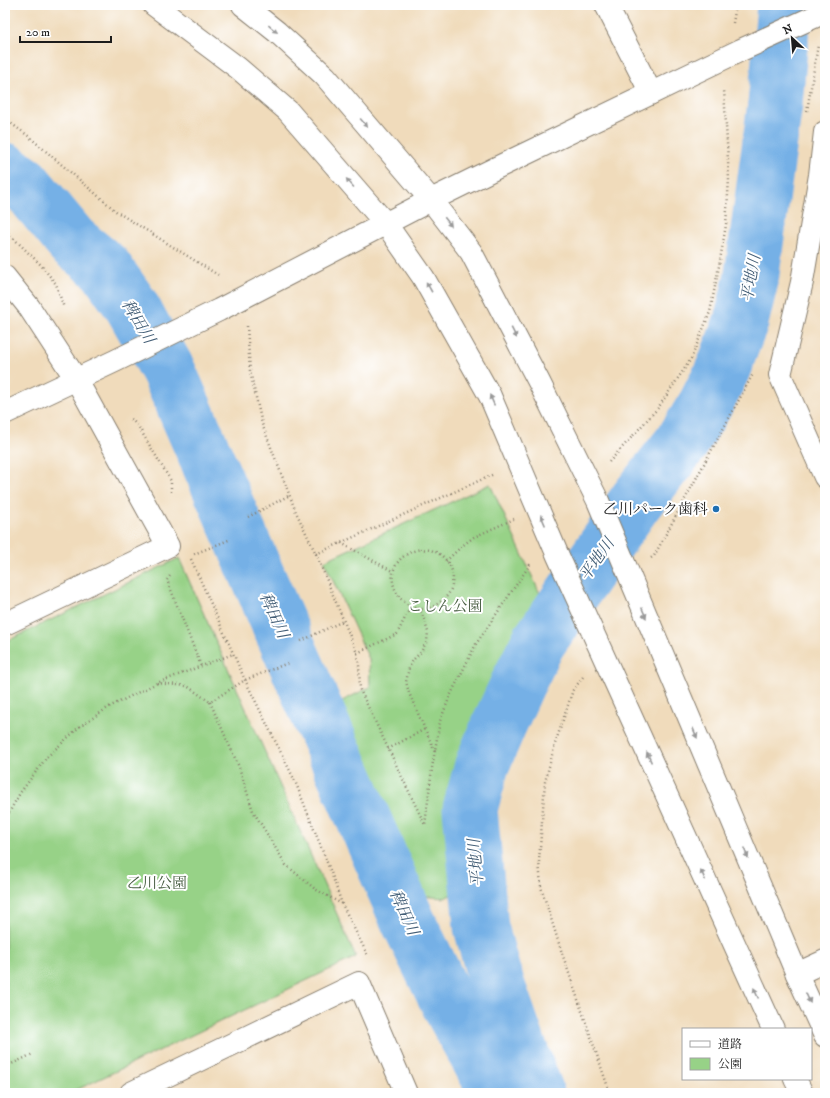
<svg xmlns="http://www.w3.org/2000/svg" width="830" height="1098" font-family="'IM FELL DW Pica','Noto Serif JP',serif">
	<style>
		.green { fill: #97d287; stroke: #5a7752 }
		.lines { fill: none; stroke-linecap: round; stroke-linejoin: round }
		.river { stroke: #74b0e6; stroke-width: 55 }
		.minor-casing { stroke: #867c6c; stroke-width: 24 }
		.tertiary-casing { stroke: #867c6c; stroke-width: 24 }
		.path { stroke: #867c6c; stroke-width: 2.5; stroke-dasharray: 1 3; stroke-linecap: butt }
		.minor { stroke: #fff; stroke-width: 22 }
		.tertiary { stroke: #fff; stroke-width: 22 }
		.oneway { fill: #999 }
		.poi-dot { fill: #1f6fb2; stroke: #fff; stroke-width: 1.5 }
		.labels { text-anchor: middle; stroke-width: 4; stroke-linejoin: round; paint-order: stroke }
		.poi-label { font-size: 15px; fill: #1c1c1c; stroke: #fff; text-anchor: end }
		.park-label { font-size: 15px; fill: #475c41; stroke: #fff }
		.water-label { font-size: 16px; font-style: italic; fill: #445f77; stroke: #fff }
	</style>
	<rect width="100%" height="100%" fill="#fff"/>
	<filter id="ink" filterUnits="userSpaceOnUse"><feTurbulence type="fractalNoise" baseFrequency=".025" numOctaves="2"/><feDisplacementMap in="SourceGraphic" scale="8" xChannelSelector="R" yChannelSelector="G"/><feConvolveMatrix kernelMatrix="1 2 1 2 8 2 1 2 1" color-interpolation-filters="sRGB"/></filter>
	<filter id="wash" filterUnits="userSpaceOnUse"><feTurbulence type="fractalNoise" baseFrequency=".012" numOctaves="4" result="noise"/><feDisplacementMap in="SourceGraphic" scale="16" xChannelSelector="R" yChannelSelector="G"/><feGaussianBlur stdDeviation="0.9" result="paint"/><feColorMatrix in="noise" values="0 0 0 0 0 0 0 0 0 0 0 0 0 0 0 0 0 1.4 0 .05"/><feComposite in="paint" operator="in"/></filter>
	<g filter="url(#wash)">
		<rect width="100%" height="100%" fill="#f0dbbb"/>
		<path class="green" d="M 490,484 L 547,609 L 496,709 L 459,810 L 462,856 L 463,888 L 445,898 L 419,896 L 334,705 L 370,687 L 369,659 L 324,561 Z
			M 179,558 L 356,957 L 70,1093 L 5,1093 L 5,642 Z"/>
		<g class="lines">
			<path class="river" d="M 5,170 L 24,183 L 72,241 L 105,268 L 131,305 L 168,370 L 408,921 L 452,1011 L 497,1093
				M 537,1093 L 520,1049 L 493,972 L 481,927 L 470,809 L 482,765 L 499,725 L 518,683 L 538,643 L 636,501 L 682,442 L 705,405 L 723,369 L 741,322 L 751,281 L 775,104 L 784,5"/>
		</g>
	</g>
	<g filter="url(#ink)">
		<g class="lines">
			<g class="minor-casing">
				<path id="minor" d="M 606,5 L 651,93
					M 825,132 L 820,175 L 802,282 L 780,375 L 825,477
					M 5,277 L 29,307 L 76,379 L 168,546 L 5,624
					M 797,974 L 825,961
					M 131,1093 L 359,983 L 406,1093"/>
			</g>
			<g class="tertiary-casing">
				<path id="tertiary" d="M 154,5 L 238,68 L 288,111 L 386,224 L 423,277 L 490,396 L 558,556 L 773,1029
					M 243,5 L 277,32 L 325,76 L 431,200 L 471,252 L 539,382 L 598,501 L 797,974 L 825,1036
					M 5,413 L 115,361 L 219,310 L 431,200 L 496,168 L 741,50 L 825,12
					M 795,1079 L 802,1093"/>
			</g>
			<path class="path" d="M 733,23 L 736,5
				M 807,111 L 818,45
				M 5,119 L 27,135 L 117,212 L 218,275
				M 5,230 L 41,265 L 56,284 L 64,308
				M 247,326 L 250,371 L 262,424 L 296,512 L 316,554 L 357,653 L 359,665 L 360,690 L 425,825 L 432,768 L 440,721 L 450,696 L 476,644 L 531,563
				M 131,419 L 138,426 L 171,481 L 171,494
				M 609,462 L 658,408 L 691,359 L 710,312 L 719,266 L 726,225 L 729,179 L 724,89
				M 248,517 L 290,495
				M 341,543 L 392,571
				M 420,549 C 424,550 429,549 433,551 C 443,554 452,565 453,576 C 453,579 452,582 452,585 C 451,592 446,598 440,602 C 409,628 370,574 409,553 C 412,551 417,550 420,549 Z
				M 194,554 L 231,539
				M 316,554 L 494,474
				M 651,558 L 654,556 L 753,374
				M 191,559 L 245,680 L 295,781 L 332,875 L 342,904 L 368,956
				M 446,561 L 462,546 L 474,537 L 514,519
				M 170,576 L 167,580 L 201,666
				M 419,608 L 424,619 L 428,632 L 427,641 L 421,652 L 413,660 L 409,668 L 406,682 L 409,693 L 435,752
				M 301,641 L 343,621
				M 357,653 L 397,634 L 411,606
				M 583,677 L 573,690 L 555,744 L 545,782 L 539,861 L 541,887 L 561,950 L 610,1093
				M 157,683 L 187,686 L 210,702 L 245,680 L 288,663
				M 210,702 L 239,767 L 253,811 L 286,865 L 315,889 L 342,904
				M 388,749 L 425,729
				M 5,820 L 20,793 L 47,757 L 79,727 L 109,707 L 157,683 L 233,654
				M 5,1067 L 33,1054"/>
			<use href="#minor" class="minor"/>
			<use href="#tertiary" class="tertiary"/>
		</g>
		<defs><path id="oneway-solid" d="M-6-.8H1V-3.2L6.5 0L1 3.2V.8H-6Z"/></defs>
		<g class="oneway">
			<use href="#oneway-solid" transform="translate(273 29) rotate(39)"/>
			<use href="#oneway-solid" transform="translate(364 123) rotate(50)"/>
			<use href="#oneway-solid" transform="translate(350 183) rotate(-131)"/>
			<use href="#oneway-solid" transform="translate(448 222) rotate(52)"/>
			<use href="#oneway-solid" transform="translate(429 287) rotate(-119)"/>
			<use href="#oneway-solid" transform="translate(514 333) rotate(63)"/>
			<use href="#oneway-solid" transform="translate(492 400) rotate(-114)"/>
			<use href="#oneway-solid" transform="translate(543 520) rotate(-113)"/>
			<use href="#oneway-solid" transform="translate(644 613) rotate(67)"/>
			<use href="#oneway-solid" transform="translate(695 733) rotate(67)"/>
			<use href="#oneway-solid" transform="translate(649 757) rotate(-114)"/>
			<use href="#oneway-solid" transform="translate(746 853) rotate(67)"/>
			<use href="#oneway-solid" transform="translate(703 875) rotate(-114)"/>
			<use href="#oneway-solid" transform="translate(756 993) rotate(-114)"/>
			<use href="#oneway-solid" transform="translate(808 998) rotate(66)"/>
		</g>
	</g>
	<circle class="poi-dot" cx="716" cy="509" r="4"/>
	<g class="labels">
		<g class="poi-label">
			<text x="708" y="514">乙川パーク歯科</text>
		</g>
		<g class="park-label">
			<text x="445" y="611">こしん公園</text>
			<text x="157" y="888">乙川公園</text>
		</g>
		<g class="water-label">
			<text transform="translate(750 278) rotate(-80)" y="6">平地川</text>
			<text transform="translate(139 321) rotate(59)" y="6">稗田川</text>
			<text transform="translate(596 559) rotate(-55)" y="6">平地川</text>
			<text transform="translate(275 615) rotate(66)" y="6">稗田川</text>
			<text transform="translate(475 863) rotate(-95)" y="6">平地川</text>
			<text transform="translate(405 912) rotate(66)" y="6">稗田川</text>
		</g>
	</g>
	<rect width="830" height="1098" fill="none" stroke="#fff" stroke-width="20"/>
	<rect x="682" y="1028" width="130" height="52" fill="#ffffff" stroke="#a4a4a4"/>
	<rect x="690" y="1041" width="20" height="6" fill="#ffffff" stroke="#a4a4a4"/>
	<text x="718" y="1048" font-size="12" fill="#1c1c1c">道路</text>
	<rect x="690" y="1058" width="20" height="12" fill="#97d287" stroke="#a4a4a4"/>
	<text x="718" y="1068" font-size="12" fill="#1c1c1c">公園</text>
	<g transform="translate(792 38) rotate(334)" stroke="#ffffff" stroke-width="3" paint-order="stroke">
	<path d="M0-3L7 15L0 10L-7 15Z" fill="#1c1c1c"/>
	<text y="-6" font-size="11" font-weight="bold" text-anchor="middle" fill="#1c1c1c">N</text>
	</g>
	<path d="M20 36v6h91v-6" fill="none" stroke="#1c1c1c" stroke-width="2"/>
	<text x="26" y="36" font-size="12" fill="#1c1c1c" stroke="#ffffff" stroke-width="3" paint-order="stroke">20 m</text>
</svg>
